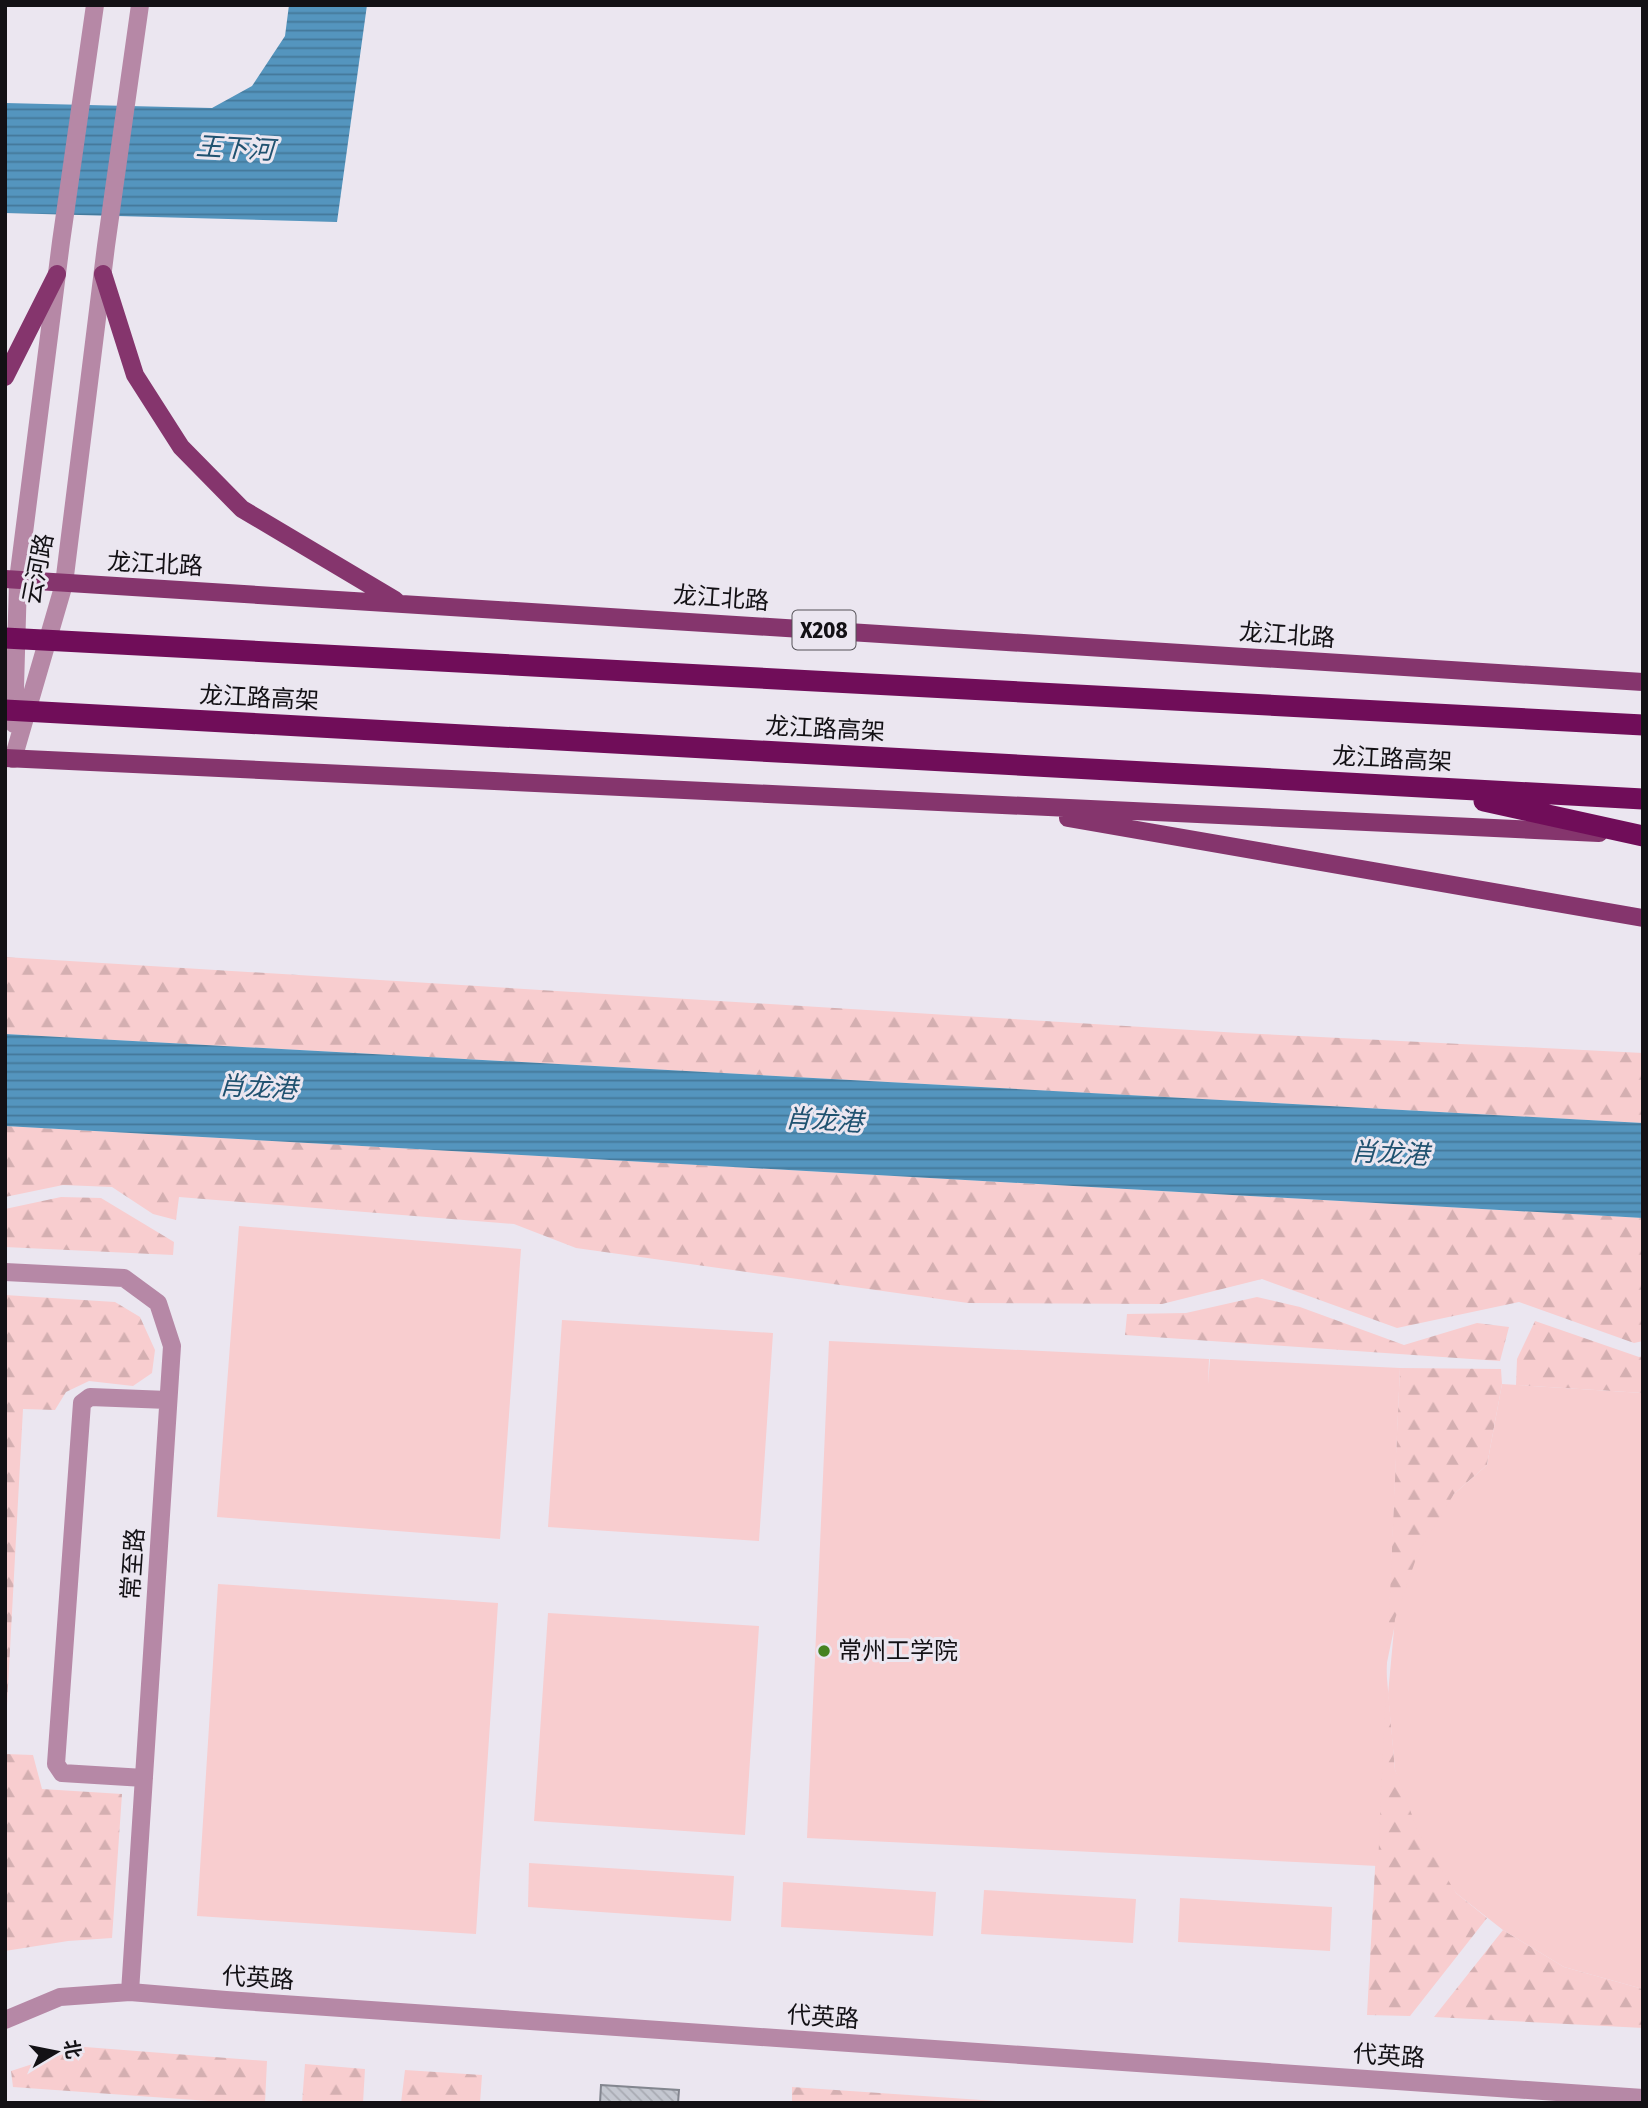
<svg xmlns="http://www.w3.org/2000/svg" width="1648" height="2108" font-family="'Fira Sans Condensed','Noto Sans SC',sans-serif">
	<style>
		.forest { fill: url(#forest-firs) }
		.pitch { fill: #f8cdcf }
		.water { fill: url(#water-rules) }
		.building { fill: url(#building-back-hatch); stroke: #83868f; stroke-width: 2 }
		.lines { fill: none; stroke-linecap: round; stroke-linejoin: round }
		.minor { stroke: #b688a6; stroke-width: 18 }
		.major { stroke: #85356d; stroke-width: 18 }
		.highway-bridge { stroke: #700d59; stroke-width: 21 }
		.poi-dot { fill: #458220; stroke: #ebe6f0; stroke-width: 2.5 }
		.labels { text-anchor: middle; stroke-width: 6; stroke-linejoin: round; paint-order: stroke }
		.shield { fill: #ebe6f0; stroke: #545157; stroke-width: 2 }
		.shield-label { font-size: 23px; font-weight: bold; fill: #131115 }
		.street-label { font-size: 24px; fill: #131115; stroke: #ebe6f0 }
		.poi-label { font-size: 24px; fill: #131115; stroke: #ebe6f0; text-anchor: start }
		.water-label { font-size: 26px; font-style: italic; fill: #205270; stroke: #ebe6f0 }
	</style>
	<defs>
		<pattern id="forest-firs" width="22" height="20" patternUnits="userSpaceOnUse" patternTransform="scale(1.75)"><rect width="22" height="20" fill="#f8cdcf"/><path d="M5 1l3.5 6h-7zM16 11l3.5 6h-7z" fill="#d4afb1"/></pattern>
		<pattern id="water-rules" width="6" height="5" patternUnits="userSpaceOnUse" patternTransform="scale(1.75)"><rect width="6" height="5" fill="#5495be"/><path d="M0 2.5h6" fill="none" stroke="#447899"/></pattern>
		<pattern id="building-back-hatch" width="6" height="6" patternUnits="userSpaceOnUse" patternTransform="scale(1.75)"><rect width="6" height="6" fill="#c4c7d0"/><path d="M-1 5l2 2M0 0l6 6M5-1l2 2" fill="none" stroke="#a8aab2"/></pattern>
	</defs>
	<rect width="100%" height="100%" fill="#ebe6f0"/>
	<path class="forest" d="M 5,957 L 1240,1033 L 1643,1053 L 1643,1123 L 5,1034 Z
		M 5,1126 L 1643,1218 L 1643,1341 L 1634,1343 L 1519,1302 L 1397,1328 L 1262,1279 L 1162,1304 L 968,1303 L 576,1248 L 514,1224 L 179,1197 L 176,1220 L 153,1214 L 112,1187 L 63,1185 L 5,1197 Z
		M 61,1197 L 101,1198 L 174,1242 L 173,1255 L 5,1247 L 5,1209 Z
		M 5,1295 L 115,1302 L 140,1317 L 155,1350 L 152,1373 L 133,1386 L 89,1381 L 66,1392 L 55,1410 L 23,1409 L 5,1742 Z
		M 1257,1297 L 1300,1307 L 1404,1345 L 1477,1323 L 1509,1327 L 1500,1361 L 1125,1335 L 1127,1314 L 1186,1313 Z
		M 1535,1321 L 1639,1357 L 1643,1356 L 1643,1393 L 1516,1385 L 1517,1359 Z
		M 1400,1368 L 1501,1369 L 1502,1384 L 1487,1465 L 1454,1494 L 1394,1629 L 1386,1667 L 1395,1770 L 1456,1893 L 1487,1918 L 1410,2016 L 1367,2015 L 1386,1667 Z
		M 5,1754 L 33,1755 L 42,1789 L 122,1794 L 112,1938 L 68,1941 L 5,1951 Z
		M 1503,1930 L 1564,1967 L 1643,1989 L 1643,2028 L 1434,2017 Z
		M 85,2047 L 267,2061 L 265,2103 L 237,2103 L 13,2087 L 11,2071 Z
		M 305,2064 L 365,2069 L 363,2103 L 302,2103 Z
		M 405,2070 L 482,2075 L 480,2103 L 401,2103 Z
		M 792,2087 L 1027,2103 L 792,2103 Z"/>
	<path class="pitch" d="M 239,1226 L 521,1249 L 500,1539 L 217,1517 Z
		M 562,1320 L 773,1333 L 759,1541 L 548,1527 Z
		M 829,1341 L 1209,1359 L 1208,1384 L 1210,1359 L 1400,1368 L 1378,1866 L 807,1838 Z
		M 1502,1384 L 1643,1393 L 1643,1989 L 1564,1967 L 1503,1930 L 1456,1893 L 1418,1831 L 1395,1770 L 1388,1694 L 1395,1619 L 1418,1553 L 1454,1494 L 1487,1465 Z
		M 218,1584 L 498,1603 L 476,1934 L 197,1916 Z
		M 548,1613 L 759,1626 L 745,1835 L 534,1821 Z
		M 529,1863 L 734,1876 L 731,1921 L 528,1907 Z
		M 783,1882 L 936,1892 L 933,1936 L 781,1927 Z
		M 984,1890 L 1136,1899 L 1133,1943 L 981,1934 Z
		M 1180,1898 L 1332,1907 L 1330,1951 L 1178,1942 Z"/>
	<path class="water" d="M 289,5 L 367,5 L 337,222 L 5,213 L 5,103 L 212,108 L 252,86 L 285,36 Z
		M 5,1034 L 1643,1123 L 1643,1218 L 5,1126 Z"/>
	<path class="building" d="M 601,2085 L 679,2090 L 678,2103 L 600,2103 Z"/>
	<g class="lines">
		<path class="minor" d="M 14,724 L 18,580 L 61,242 L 95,5
			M 13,759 L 64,584 L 106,246 L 140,5
			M 5,1272 L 124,1278 L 158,1303 L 172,1346 L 130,1992
			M 144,1778 L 62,1773 L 56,1764 L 82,1403 L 90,1397 L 168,1400
			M 5,2020 L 60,1997 L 130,1992 L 226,2000 L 1643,2098"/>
		<path class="major" d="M 103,274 L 135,375 L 181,447 L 242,509 L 395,600
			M 5,377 L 57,274
			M 5,579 L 1643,682
			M 5,758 L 1599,833
			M 1068,818 L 1643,918"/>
		<path class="highway-bridge" d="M 5,638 L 1643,725
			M 5,710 L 1643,799
			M 1484,801 L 1643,836"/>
	</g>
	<circle class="poi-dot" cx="824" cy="1651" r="7"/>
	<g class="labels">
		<rect class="shield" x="792.5" y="610.5" width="63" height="39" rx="5"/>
		<g class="shield-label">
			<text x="824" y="638">X208</text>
		</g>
		<g class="street-label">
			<text transform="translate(155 564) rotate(3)" y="8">龙江北路</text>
			<text transform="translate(38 569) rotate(-79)" y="8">云河路</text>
			<text transform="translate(721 598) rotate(4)" y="8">龙江北路</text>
			<text transform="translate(1287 635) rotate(4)" y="8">龙江北路</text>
			<text transform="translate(259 698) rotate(3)" y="8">龙江路高架</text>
			<text transform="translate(825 729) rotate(3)" y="8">龙江路高架</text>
			<text transform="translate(1392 759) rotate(3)" y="8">龙江路高架</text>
			<text transform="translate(133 1564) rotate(-86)" y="8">常至路</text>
			<text transform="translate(258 1978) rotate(4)" y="8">代英路</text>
			<text transform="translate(823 2017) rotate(4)" y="8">代英路</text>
			<text transform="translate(1389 2056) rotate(4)" y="8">代英路</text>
		</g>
		<g class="poi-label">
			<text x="838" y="1659">常州工学院</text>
		</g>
		<g class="water-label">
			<text transform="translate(235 148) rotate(3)" y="9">王下河</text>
			<text transform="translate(258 1087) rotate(3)" y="9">肖龙港</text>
			<text transform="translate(824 1120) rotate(3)" y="9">肖龙港</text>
			<text transform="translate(1390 1153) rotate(3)" y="9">肖龙港</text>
		</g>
	</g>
	<rect width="1648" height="2108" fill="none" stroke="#131115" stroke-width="14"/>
	<g transform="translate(56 2052) rotate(80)" stroke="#ebe6f0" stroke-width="5" paint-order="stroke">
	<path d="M0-5L12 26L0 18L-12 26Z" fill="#131115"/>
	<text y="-10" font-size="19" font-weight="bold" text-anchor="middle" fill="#131115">北</text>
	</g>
</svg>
